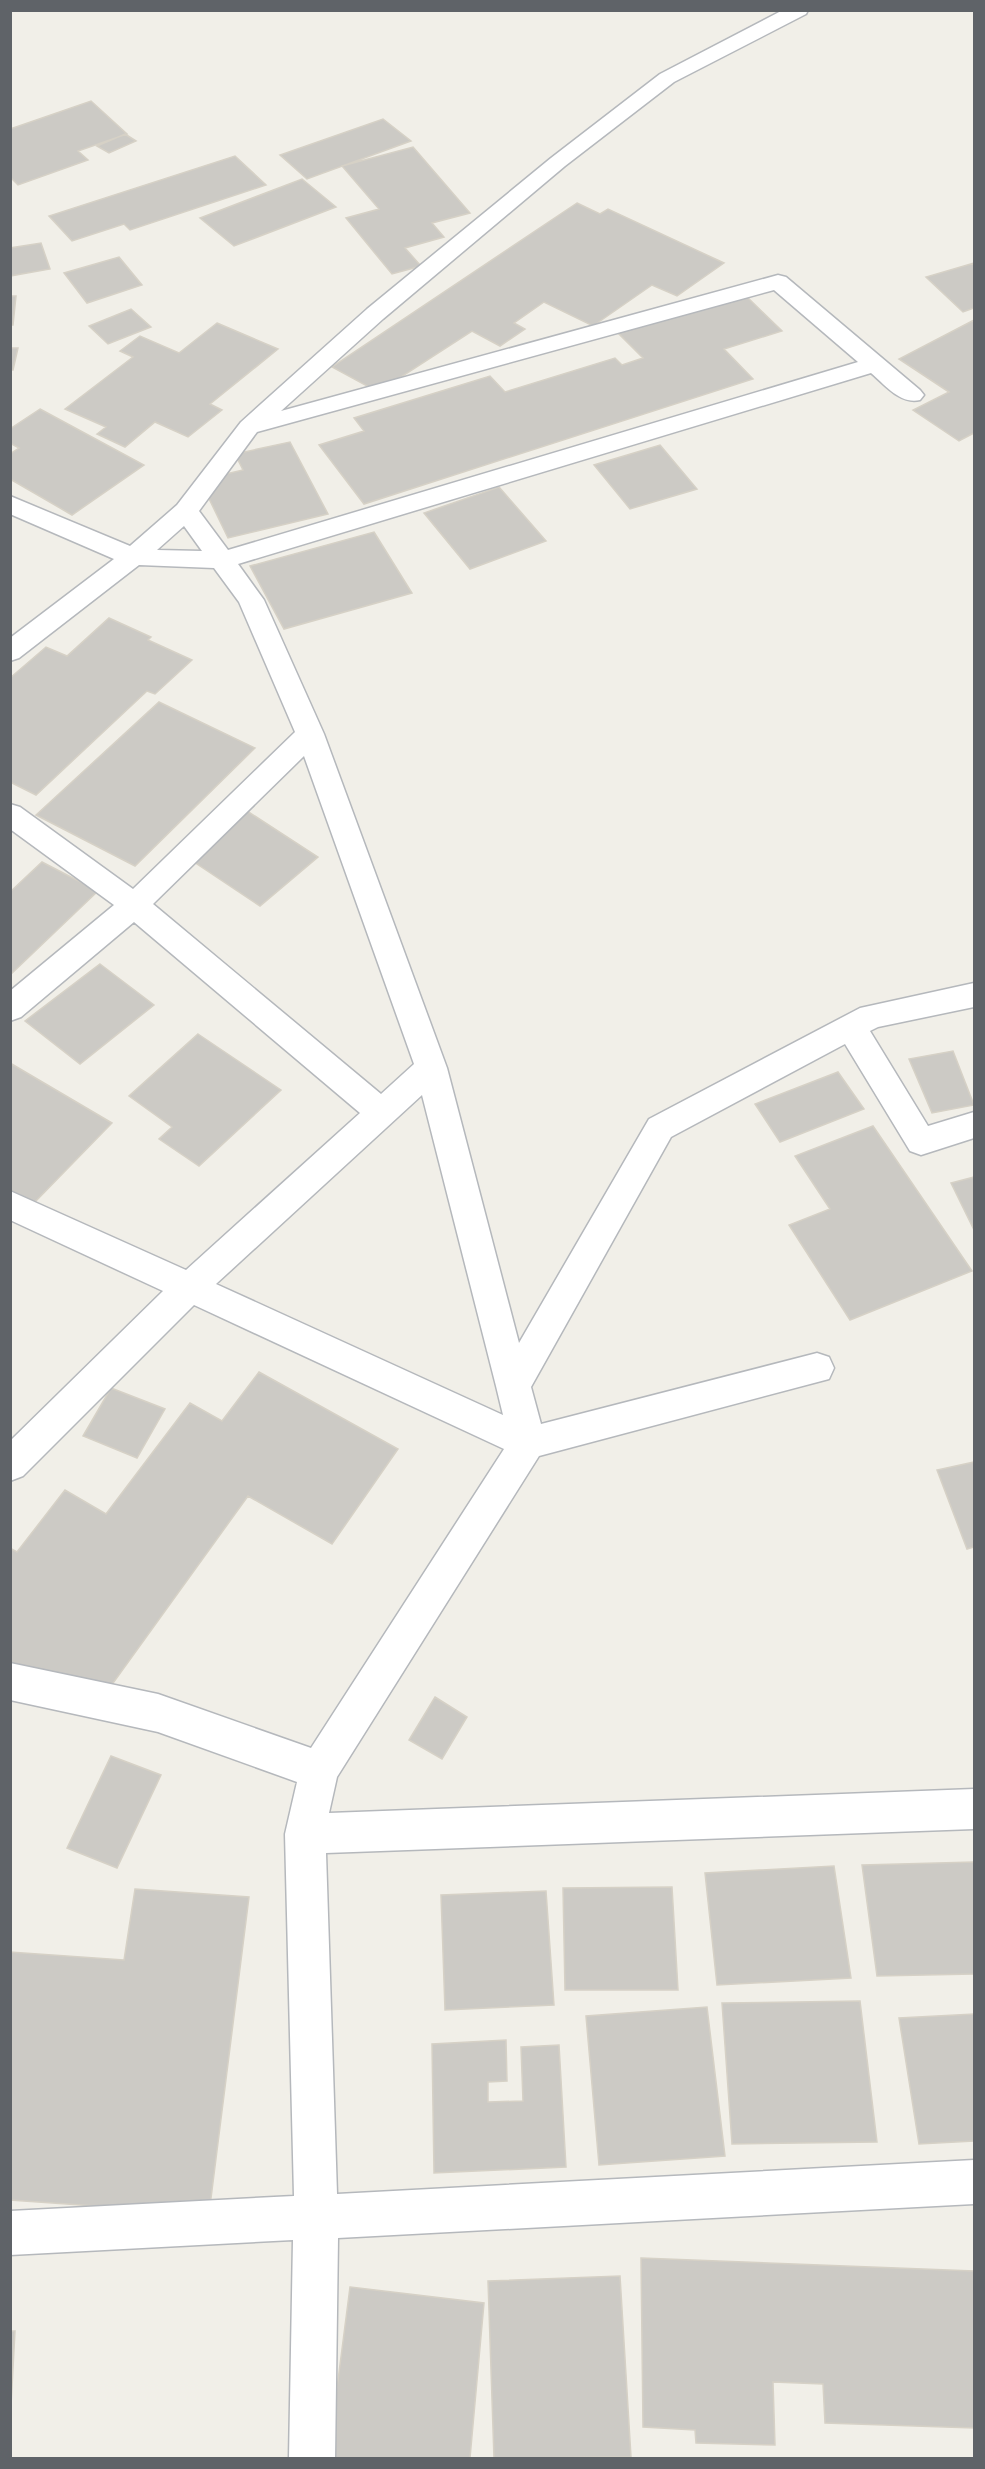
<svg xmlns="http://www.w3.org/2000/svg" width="985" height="2469" font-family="Manrope,sans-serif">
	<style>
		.building { fill: #cccac5; stroke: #d6d1c6; stroke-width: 1.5 }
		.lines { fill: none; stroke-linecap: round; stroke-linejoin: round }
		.street-casing { stroke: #b5b8bc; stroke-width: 3 }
		.street { fill: #fff; fill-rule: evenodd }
	</style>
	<rect width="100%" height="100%" fill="#f1efe8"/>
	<path class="building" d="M 91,101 L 127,134 L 78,151 L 88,160 L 18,185 L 10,177 L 10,129 Z
		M 383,119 L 411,141 L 307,179 L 280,155 Z
		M 125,134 L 136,141 L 109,153 L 97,146 Z
		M 413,147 L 470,213 L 432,223 L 444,237 L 405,248 L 421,266 L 392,274 L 346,218 L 379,209 L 342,166 Z
		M 235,156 L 266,185 L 130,230 L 124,224 L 72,241 L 49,216 Z
		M 302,179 L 336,207 L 234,246 L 200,218 Z
		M 577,203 L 600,214 L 608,209 L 724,263 L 677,296 L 652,285 L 593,326 L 544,302 L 514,323 L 525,329 L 500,346 L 472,331 L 378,392 L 332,367 Z
		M 41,243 L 50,269 L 10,276 L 10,248 Z
		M 119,257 L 142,285 L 87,303 L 64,273 Z
		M 974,263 L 974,308 L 963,312 L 926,277 Z
		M 743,293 L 782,331 L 724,349 L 753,379 L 364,504 L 319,445 L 364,431 L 354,418 L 490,376 L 505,392 L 615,358 L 622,365 L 643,358 L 617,332 Z
		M 10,296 L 16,296 L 13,325 L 10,325 Z
		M 131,309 L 151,327 L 108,344 L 89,326 Z
		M 974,320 L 974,433 L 959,441 L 913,410 L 949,392 L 899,359 Z
		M 217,323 L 278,349 L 210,404 L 222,410 L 188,437 L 155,422 L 125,447 L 97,434 L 106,427 L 65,409 L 133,357 L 120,351 L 140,336 L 179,353 Z
		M 10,348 L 18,348 L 13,370 L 10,370 Z
		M 40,409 L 144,465 L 72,515 L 10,479 L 10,454 L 19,448 L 10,443 L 10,429 Z
		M 290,442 L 328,514 L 228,538 L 200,480 L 243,470 L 235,454 Z
		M 660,445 L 697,489 L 630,509 L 594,465 Z
		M 499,487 L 546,541 L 470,569 L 424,513 Z
		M 374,532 L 412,593 L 284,629 L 250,566 Z
		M 109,618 L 151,637 L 148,640 L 192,660 L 155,694 L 147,691 L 36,795 L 10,782 L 10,678 L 46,647 L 67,656 Z
		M 159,702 L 255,748 L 135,866 L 36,815 Z
		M 244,809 L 318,857 L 260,906 L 185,856 Z
		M 42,862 L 98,891 L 10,975 L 10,892 Z
		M 100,964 L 154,1005 L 80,1064 L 25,1021 Z
		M 198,1034 L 281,1090 L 199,1166 L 159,1139 L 172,1127 L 129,1096 Z
		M 953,1051 L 974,1105 L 932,1113 L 909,1059 Z
		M 10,1063 L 112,1123 L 31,1206 L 10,1193 Z
		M 838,1072 L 864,1109 L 780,1142 L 755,1104 Z
		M 873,1126 L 972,1271 L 850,1320 L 789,1225 L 830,1209 L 795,1156 Z
		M 974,1177 L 974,1230 L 951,1183 Z
		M 259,1372 L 398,1449 L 332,1544 L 248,1496 L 98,1704 L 10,1689 L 10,1548 L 17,1552 L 65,1490 L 106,1514 L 190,1403 L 222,1421 Z
		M 111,1388 L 165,1409 L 137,1458 L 83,1436 Z
		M 974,1462 L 974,1547 L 967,1549 L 937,1470 Z
		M 435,1697 L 467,1717 L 442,1759 L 409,1740 Z
		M 111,1756 L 161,1775 L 117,1868 L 67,1848 Z
		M 974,1862 L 974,1974 L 877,1976 L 862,1865 Z
		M 834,1866 L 851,1978 L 717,1985 L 705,1873 Z
		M 672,1887 L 678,1990 L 565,1990 L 563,1888 Z
		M 135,1889 L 249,1897 L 209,2214 L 10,2200 L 10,1952 L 124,1960 Z
		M 546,1891 L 554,2005 L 445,2010 L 441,1895 Z
		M 860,2001 L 877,2142 L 732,2144 L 722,2003 Z
		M 707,2007 L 725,2156 L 599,2165 L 586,2016 Z
		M 974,2014 L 974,2141 L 919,2144 L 899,2018 Z
		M 506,2040 L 507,2081 L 488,2082 L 488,2102 L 523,2101 L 521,2047 L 559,2045 L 566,2167 L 434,2173 L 432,2044 Z
		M 641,2258 L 974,2271 L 974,2428 L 825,2423 L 823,2384 L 773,2382 L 775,2445 L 696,2443 L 695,2430 L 643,2427 Z
		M 620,2276 L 631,2457 L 494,2458 L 488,2281 Z
		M 350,2287 L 484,2303 L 470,2458 L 328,2458 Z
		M 10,2331 L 15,2331 L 10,2424 Z"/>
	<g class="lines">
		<g class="street-casing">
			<path id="street" d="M 783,10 L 808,10 L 806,14 L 674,82 L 565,166 L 383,319 L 281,411 L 778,275 L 786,277 L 920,390 L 924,395 L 920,400 C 901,405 885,385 871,373 L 238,564 L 264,600 L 324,734 L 447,1068 L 519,1343 L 649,1119 L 860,1008 L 974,983 L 974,1007 L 878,1027 L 870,1031 L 928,1126 L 974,1112 L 974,1138 L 921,1155 L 910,1151 L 845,1044 L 671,1137 L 531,1387 L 541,1424 L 817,1353 L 829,1357 L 834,1368 L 829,1379 L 539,1456 L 337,1777 L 329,1813 L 974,1789 L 974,1829 L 326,1853 L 337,2194 L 974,2160 L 974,2204 L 338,2238 L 335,2458 L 289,2458 L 293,2240 L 10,2255 L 10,2211 L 294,2196 L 285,1834 L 297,1782 L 158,1732 L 10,1700 L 10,1663 L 158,1694 L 311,1748 L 504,1449 L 194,1305 L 23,1476 L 10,1481 L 10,1441 L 163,1291 L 10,1220 L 10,1191 L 186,1270 L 360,1113 L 134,922 L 21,1017 L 10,1021 L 10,991 L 114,905 L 10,829 L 10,804 L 20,807 L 133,889 L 295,732 L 239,602 L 214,568 L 139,565 L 19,658 L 10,661 L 10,638 L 114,559 L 10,514 L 10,496 L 130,546 L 177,505 L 241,422 L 367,309 L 551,158 L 660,74 ZM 774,290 L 858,362 L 228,550 L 199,511 L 257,432 ZM 184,526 L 202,551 L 157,550 ZM 304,756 L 414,1064 L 381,1094 L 153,904 ZM 422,1095 L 496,1386 L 503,1415 L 216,1284 Z"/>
		</g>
		<use href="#street" class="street"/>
	</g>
	<rect width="985" height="2469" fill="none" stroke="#5f6368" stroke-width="24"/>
</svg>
